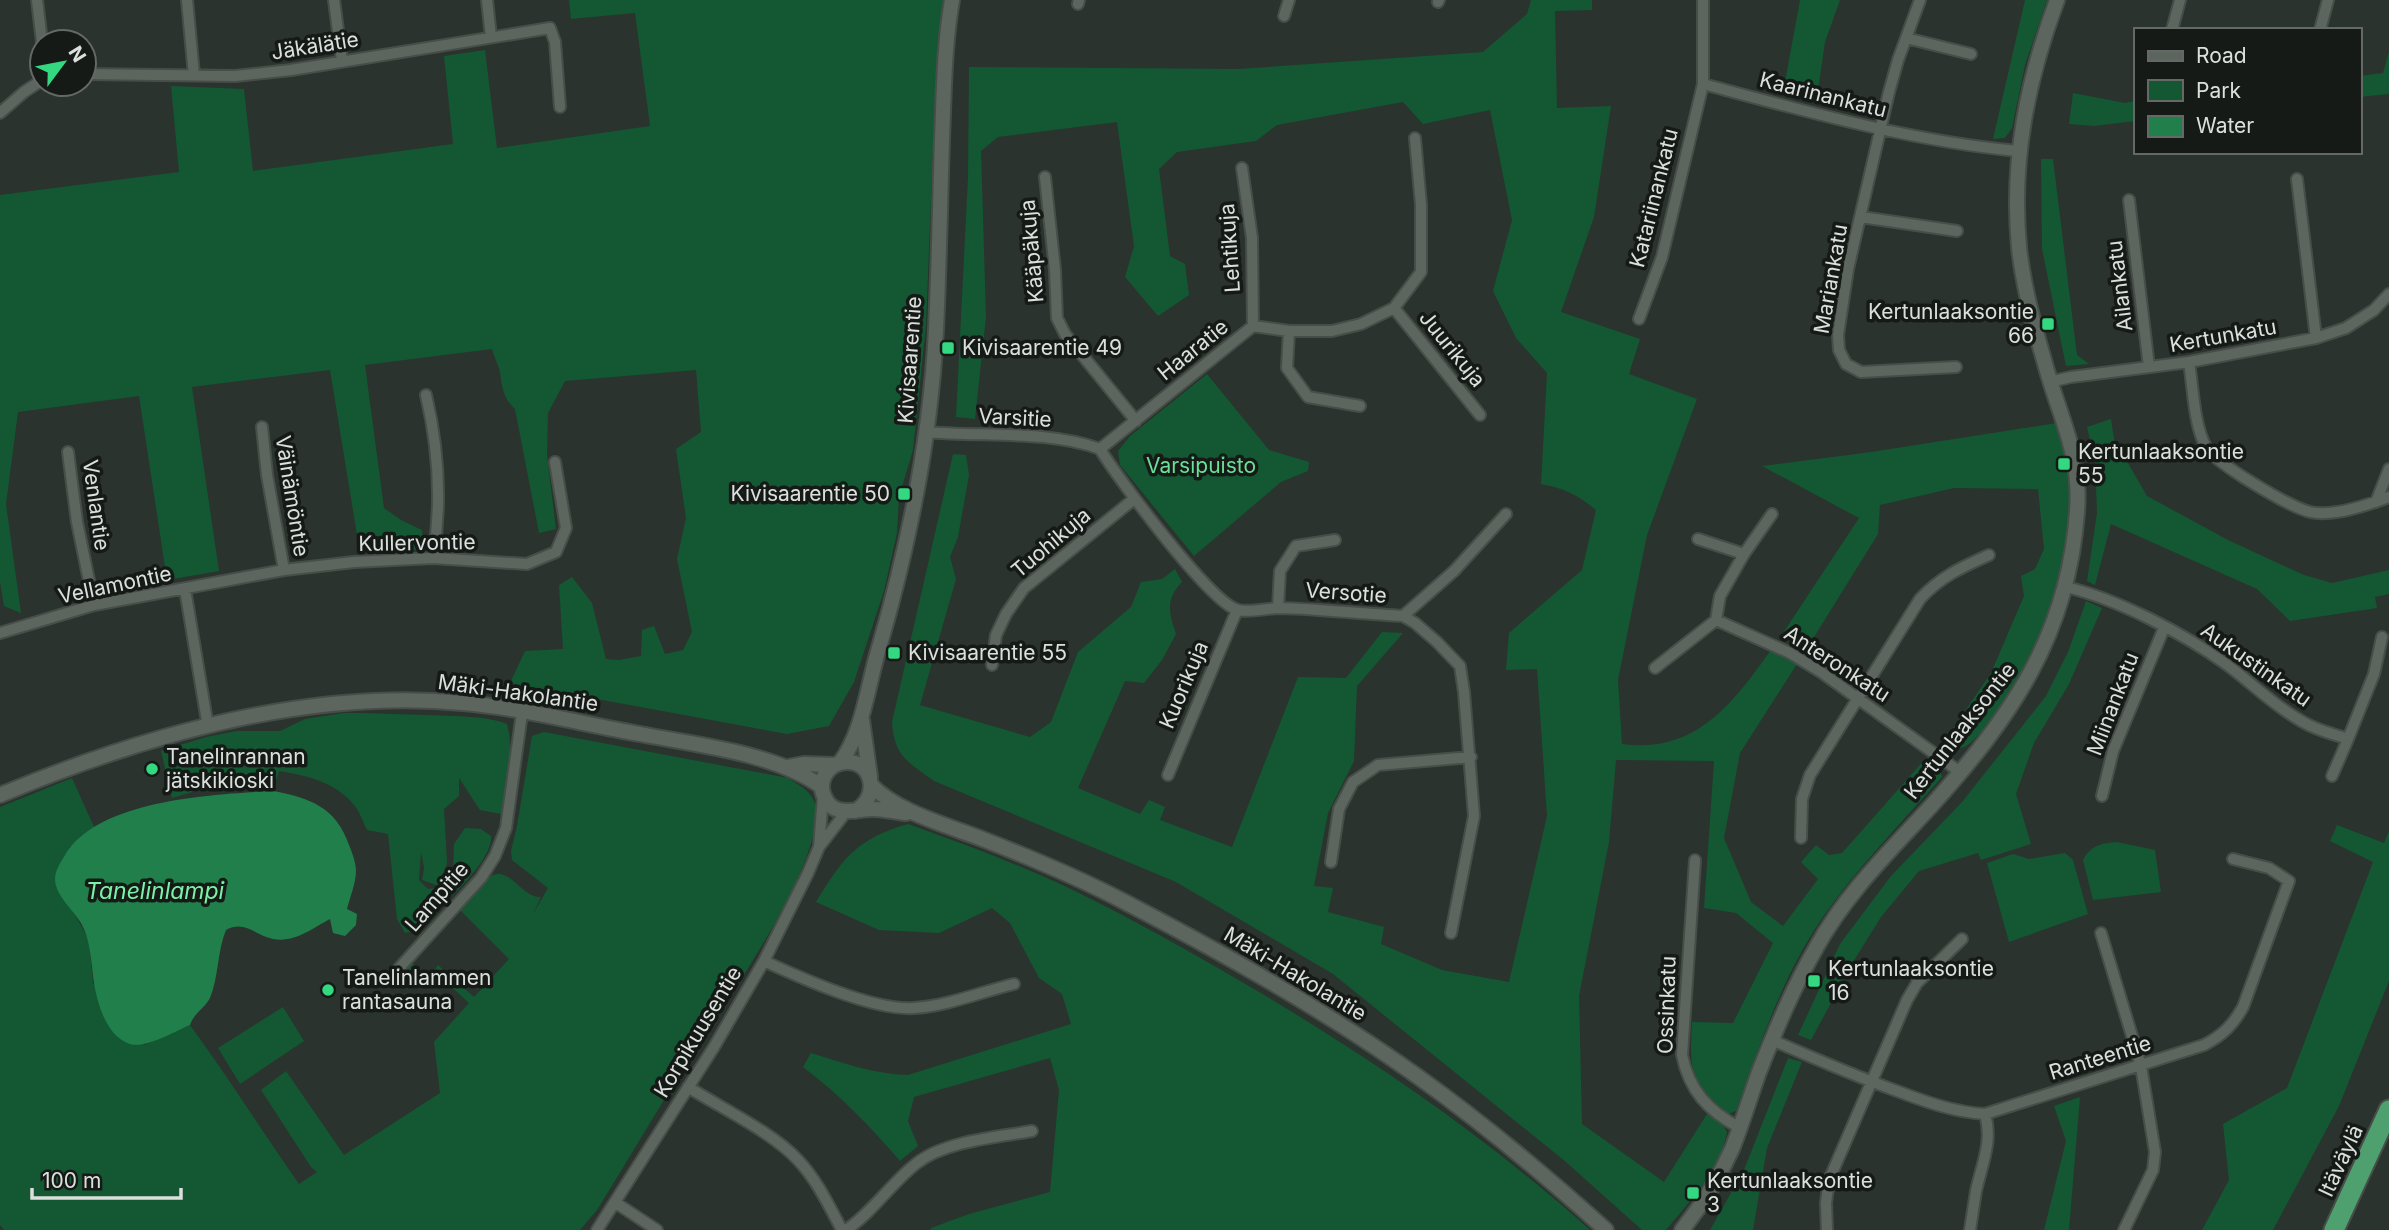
<svg xmlns="http://www.w3.org/2000/svg" width="2389" height="1230" font-family="Inter,sans-serif">
	<style>
		.green { fill: #135833 }
		.water { fill: #217f4b }
		.lines { fill: none; stroke-linecap: round; stroke-linejoin: round }
		.minor-casing { stroke: #474e49; stroke-width: 14 }
		.tertiary-casing { stroke: #474e49; stroke-width: 18 }
		.trunk-casing { stroke: #474e49; stroke-width: 23 }
		.minor { stroke: #5c665f; stroke-width: 10 }
		.tertiary { stroke: #5c665f; stroke-width: 14 }
		.trunk { stroke: #4ea06f; stroke-width: 19 }
		.poi-dot { fill: #34d881; stroke: #161a17; stroke-width: 2.5 }
		.labels { text-anchor: middle; stroke-width: 7; stroke-linejoin: round; paint-order: stroke }
		.street-label { font-size: 21px; fill: #dbe0dc; stroke: #161a17 }
		.poi-label { font-size: 21px; fill: #dbe0dc; stroke: #161a17; text-anchor: start }
		.park-label { font-size: 21px; fill: #6adf97; stroke: #161a17 }
		.water-label { font-size: 23px; font-style: italic; fill: #7cf1a8; stroke: #161a17 }
	</style>
	<rect width="100%" height="100%" fill="#2a332d"/>
	<path class="green" d="M 569,0 L 945,0 L 935,101 L 926,326 L 913,450 L 899,497 L 897,533 L 884,591 L 854,682 L 829,726 L 787,734 L 510,683 L 525,651 L 563,649 L 559,585 L 572,577 L 592,603 L 606,659 L 619,660 L 641,656 L 642,630 L 654,626 L 665,654 L 683,650 L 692,632 L 677,559 L 686,518 L 676,449 L 701,432 L 696,370 L 565,381 L 548,413 L 547,455 L 556,529 L 539,533 L 515,409 C 503,398 502,387 500,372 C 498,364 494,356 492,349 L 365,365 L 384,508 L 401,520 L 422,530 L 424,550 L 359,547 L 330,370 L 192,387 L 219,571 L 167,580 L 139,396 L 18,412 L 6,504 L 21,613 L 4,606 L 0,582 L 0,195 L 179,172 L 171,86 L 244,89 L 253,171 L 453,144 L 444,56 L 485,50 L 497,148 L 650,126 L 635,13 L 571,19 Z
		M 1531,0 L 1592,0 L 1592,10 L 1555,11 L 1557,108 L 1611,106 L 1594,217 L 1561,312 L 1640,339 L 1629,374 L 1697,399 L 1647,535 L 1618,680 L 1622,744 C 1696,754 1733,703 1771,650 L 1797,664 L 1740,753 L 1724,838 L 1751,902 L 1783,926 L 1818,879 L 1801,862 L 1816,845 L 1829,855 L 1842,853 L 1926,758 L 1939,767 L 1942,777 C 1901,823 1856,869 1821,920 C 1782,977 1759,1047 1736,1111 L 1728,1114 C 1690,1081 1689,1071 1692,1022 L 1733,1023 L 1773,943 L 1736,913 L 1704,908 L 1714,761 L 1616,760 L 1609,842 L 1579,996 L 1582,1124 L 1664,1182 L 1707,1114 L 1719,1119 L 1727,1132 C 1721,1167 1689,1203 1666,1230 L 1642,1230 L 1566,1162 L 1333,974 L 1176,882 L 934,781 C 908,762 894,756 892,722 L 953,454 L 966,455 L 969,475 L 958,537 L 950,557 L 956,579 L 920,705 L 1030,737 L 1051,722 L 1078,652 L 1131,607 L 1141,582 L 1162,579 L 1175,569 L 1182,582 C 1165,599 1169,613 1176,634 L 1162,660 L 1144,683 L 1125,681 L 1078,788 L 1140,814 L 1149,800 L 1165,807 L 1160,820 L 1232,847 L 1298,677 L 1346,678 L 1382,632 L 1403,633 L 1357,686 L 1354,761 L 1328,813 L 1314,886 L 1333,888 L 1328,912 L 1384,927 L 1381,944 L 1442,970 L 1509,982 L 1547,816 L 1537,669 L 1506,670 L 1509,633 L 1582,570 L 1596,510 C 1578,495 1564,488 1541,484 L 1547,373 L 1516,338 L 1493,291 L 1512,220 L 1490,110 L 1423,124 L 1403,102 L 1277,125 L 1256,141 L 1177,152 L 1159,169 L 1170,256 L 1185,264 L 1189,295 L 1158,316 L 1125,277 L 1134,246 L 1117,122 L 998,137 L 981,151 L 986,317 L 975,419 L 956,417 L 968,177 L 969,67 L 1239,69 L 1483,52 L 1527,14 Z
		M 1800,0 L 1840,0 L 1825,42 L 1816,104 L 1783,93 Z
		M 2025,0 L 2047,0 L 2025,65 L 2012,128 L 2005,138 L 1993,139 Z
		M 2389,52 L 2389,94 L 2359,97 L 2359,76 L 2383,73 Z
		M 2073,93 L 2125,103 L 2135,101 L 2135,121 L 2094,126 L 2069,124 Z
		M 2041,159 L 2053,159 L 2077,355 L 2089,364 L 2066,366 L 2042,249 Z
		M 1207,374 L 1269,450 L 1309,462 L 1308,471 L 1281,482 L 1194,556 L 1120,465 L 1118,451 L 1130,436 Z
		M 2111,419 L 2114,439 L 2147,496 L 2228,540 L 2304,575 L 2332,583 L 2389,570 L 2389,594 L 2375,597 L 2377,608 L 2290,621 L 2257,589 L 2111,524 L 2095,585 L 2087,581 L 2097,513 L 2095,461 L 2087,427 Z
		M 2057,423 C 2061,441 2068,462 2069,480 C 2073,560 2049,637 2005,702 C 1998,712 1975,742 1966,746 C 1963,748 1959,748 1956,748 L 1945,740 L 1991,673 L 2024,596 L 2021,576 L 2035,569 L 2044,549 L 2038,489 L 1954,488 L 1880,505 L 1878,534 L 1806,650 L 1781,636 L 1859,518 L 1762,466 L 1871,452 Z
		M 2086,601 L 2102,608 L 2069,684 L 2034,743 L 2016,794 L 2031,844 L 1981,860 L 1978,853 L 1919,871 L 1881,917 L 1853,962 L 1811,1040 L 1798,1035 L 1840,944 L 1891,876 L 1962,802 L 2046,696 L 2068,652 Z
		M 344,713 C 381,713 416,715 454,716 C 473,717 489,717 507,724 C 515,753 506,785 501,814 L 480,810 L 459,778 L 459,796 L 444,809 L 447,863 L 439,886 L 422,880 L 424,868 L 421,852 L 419,880 L 428,889 L 441,887 L 453,873 L 454,844 L 465,828 L 481,829 L 491,836 C 493,864 434,912 414,931 L 405,933 L 397,919 L 388,834 L 367,830 C 363,822 360,812 354,805 C 336,782 305,775 279,771 L 274,787 L 196,791 L 172,798 L 161,751 L 206,737 L 237,731 L 280,731 L 305,719 Z
		M 544,732 L 788,778 C 800,786 814,792 816,808 C 821,870 724,1004 689,1059 C 658,1109 628,1160 597,1210 L 580,1230 L 4,1230 L 0,1225 L 0,807 L 72,778 L 94,827 L 69,848 L 74,913 L 89,940 L 93,983 L 144,1045 L 190,1025 C 228,1077 262,1131 299,1184 L 317,1172 L 311,1167 L 261,1090 L 286,1071 L 344,1155 L 440,1093 L 434,1042 L 469,1003 L 434,971 L 438,965 L 474,997 L 509,959 L 460,910 C 466,904 483,880 489,877 C 510,864 521,898 541,897 L 533,914 L 548,888 L 512,860 L 511,851 L 517,826 L 532,736 Z
		M 908,824 C 964,844 1021,865 1075,891 C 1132,919 1187,950 1242,982 C 1365,1054 1483,1134 1590,1230 L 931,1230 L 931,1228 L 969,1214 L 1050,1192 L 1059,1090 L 1050,1058 L 914,1097 L 908,1121 L 918,1146 L 900,1161 C 870,1126 840,1095 803,1067 L 811,1053 C 843,1063 874,1074 908,1075 L 1071,1024 L 1062,994 L 1039,978 L 1010,923 L 992,908 L 939,933 L 879,930 L 816,902 C 843,858 856,839 908,824 Z
		M 2337,825 L 2384,843 L 2389,831 L 2389,981 L 2339,1106 L 2273,1230 L 2202,1230 L 2229,1180 L 2223,1124 L 2287,1088 L 2373,862 L 2330,841 Z
		M 2117,842 L 2155,850 L 2161,892 L 2093,900 L 2083,860 C 2091,845 2102,843 2117,842 Z
		M 2065,853 L 2073,860 L 2088,914 L 2009,942 L 1987,863 L 2013,854 L 2029,859 Z
		M 411,962 L 421,972 L 407,989 L 396,979 Z
		M 283,1007 L 304,1041 L 240,1084 L 218,1048 Z
		M 1788,1058 L 1802,1062 L 1767,1148 L 1753,1230 L 1710,1230 L 1744,1170 Z
		M 2080,1097 L 2069,1230 L 2044,1230 L 2066,1141 L 2054,1106 Z"/>
	<path class="water" d="M 273,791 C 310,798 336,807 349,845 C 352,852 356,863 356,871 C 356,883 350,897 347,909 L 357,914 L 356,925 L 345,936 L 333,933 L 330,919 C 313,928 295,943 273,939 C 255,935 245,920 226,930 C 217,952 219,976 210,998 C 204,1009 194,1013 190,1025 C 176,1031 145,1049 130,1044 C 102,1035 94,991 92,966 C 90,952 89,938 82,925 C 75,911 55,896 55,879 C 55,870 61,862 65,855 C 98,799 215,794 273,791 Z"/>
	<g class="lines">
		<g class="minor-casing">
			<path id="minor" d="M 37,0 L 42,42
				M 187,0 L 194,75
				M 334,0 L 342,61
				M 487,0 L 491,37
				M 1703,0 L 1703,84 C 1808,112 1911,141 2018,151
				M 1920,0 L 1898,60 L 1889,92 L 1848,269 L 1838,335 L 1839,350 L 1846,364 L 1861,372 L 1956,367
				M 1438,2 L 1439,0
				M 1078,4 L 1079,0
				M 1284,16 L 1289,0
				M 2172,30 L 2180,0
				M 2320,30 L 2328,0
				M 1906,38 L 1971,54
				M 84,74 L 235,76 L 291,70 L 550,28 L 555,42 L 560,107
				M 0,113 L 24,92 L 42,80
				M 1242,168 L 1252,238 L 1253,326
				M 1045,177 L 1055,270 L 1057,318 L 1065,334 L 1136,421
				M 2297,179 L 2316,338
				M 2129,200 L 2149,367
				M 1861,217 L 1957,231
				M 1394,308 L 1480,415
				M 1639,319 L 1662,257 L 1703,84
				M 1289,331 L 1287,368 L 1308,397 L 1360,406
				M 2189,362 C 2193,387 2194,426 2206,447 C 2216,464 2290,507 2310,512 C 2331,517 2368,505 2389,497
				M 2049,382 L 2071,377 L 2189,362 L 2316,338 L 2346,328 L 2374,310 L 2389,294
				M 426,395 C 439,450 442,503 433,558
				M 262,427 L 267,475 L 284,570
				M 926,432 C 981,437 1050,430 1100,449
				M 1100,449 C 1117,477 1211,604 1238,610 C 1251,613 1267,608 1280,608 C 1321,609 1362,614 1403,616 L 1415,623 L 1437,642 L 1460,666 L 1464,692 L 1474,816 L 1451,933
				M 1100,449 L 1253,326 L 1289,331 L 1332,331 L 1361,324 L 1394,308 L 1421,272 L 1421,205 L 1415,138
				M 68,452 L 77,522 L 94,605
				M 2376,502 L 2389,469
				M 1698,539 L 1744,554 L 1720,596 L 1716,620
				M 1744,554 L 1772,514
				M 2066,587 C 2117,599 2183,633 2226,664 C 2252,683 2274,706 2303,722 C 2316,730 2333,734 2348,739 L 2374,674 L 2382,637
				M 185,589 L 208,727
				M 1278,608 L 1280,571 L 1296,546 L 1335,540
				M 1403,616 L 1454,571 L 1506,514
				M 0,633 L 94,605 L 284,570 L 354,562 L 433,558 L 527,564 L 556,552 L 566,528 L 555,462
				M 992,665 L 996,635 L 1006,614 L 1024,588 L 1134,499
				M 1655,668 L 1716,620 L 1790,653 L 1821,672 L 1960,772
				M 1168,775 L 1237,610
				M 2332,776 L 2348,739
				M 2102,796 L 2113,751 L 2164,628
				M 1801,838 L 1802,799 L 1810,775 L 1920,599 C 1940,577 1962,567 1989,555
				M 819,847 L 823,796
				M 1695,860 L 1682,1055 C 1689,1090 1708,1111 1740,1128
				M 1331,862 L 1339,809 L 1353,782 L 1378,765 L 1471,757
				M 2101,933 L 2141,1066 L 2155,1152 L 2153,1170 L 2124,1230
				M 764,961 C 801,978 874,1011 914,1008 C 947,1006 981,992 1014,984
				M 392,976 L 481,878 L 495,856 L 506,828 L 522,713
				M 1772,1040 C 1813,1058 1855,1076 1897,1091 C 1926,1102 1954,1112 1985,1114 L 2204,1045 C 2223,1035 2233,1025 2243,1007 L 2289,881 L 2269,868 L 2233,859
				M 688,1087 C 721,1108 772,1132 798,1160 C 817,1180 829,1206 842,1230
				M 616,1203 L 657,1230
				M 597,1230 L 714,1047 L 764,961 L 808,873 L 819,847 L 846,812
				M 846,1230 C 873,1212 891,1183 917,1163 C 945,1141 998,1137 1032,1131
				M 1827,1230 L 1826,1203 L 1829,1180 L 1907,1000 L 1917,983 L 1962,939
				M 1970,1230 C 1972,1217 1974,1204 1976,1191 C 1982,1164 1993,1141 1985,1114"/>
		</g>
		<g class="tertiary-casing">
			<path id="tertiary" d="M 862,720 L 870,777
				M 840,763 C 864,730 867,687 879,648 C 909,544 931,438 936,329 C 939,266 940,202 942,138 C 944,92 944,46 952,0
				M 788,767 L 804,764 L 835,765
				M 871,785 C 898,813 950,826 985,840 C 1031,858 1077,877 1121,900 C 1223,953 1323,1009 1417,1076 C 1483,1123 1545,1175 1606,1230
				M 0,795 C 142,736 308,688 463,703 C 523,708 582,724 640,734 C 696,745 776,753 822,787
				M 855,811 C 883,796 871,755 840,763 C 833,765 827,770 824,777 C 821,784 821,791 825,798 C 834,818 856,809 873,809 C 884,809 895,812 906,813
				M 1682,1230 C 1701,1206 1719,1178 1732,1149 C 1742,1124 1750,1097 1759,1072 C 1776,1029 1793,988 1816,948 C 1846,893 1890,851 1932,805 C 2012,716 2068,635 2077,512 C 2082,454 2058,414 2044,360 C 2033,323 2023,286 2019,247 C 2011,161 2027,81 2057,0"/>
		</g>
		<g class="trunk-casing">
			<path id="trunk" d="M 2334,1230 L 2389,1110"/>
		</g>
		<use href="#minor" class="minor"/>
		<use href="#tertiary" class="tertiary"/>
		<use href="#trunk" class="trunk"/>
	</g>
	<g class="poi-dot">
		<rect x="2041" y="317" width="14" height="14" rx="3.5"/>
		<rect x="941" y="341" width="14" height="14" rx="3.5"/>
		<rect x="2057" y="457" width="14" height="14" rx="3.5"/>
		<rect x="897" y="487" width="14" height="14" rx="3.5"/>
		<rect x="887" y="646" width="14" height="14" rx="3.5"/>
		<circle cx="152" cy="769" r="7"/>
		<rect x="1807" y="974" width="14" height="14" rx="3.5"/>
		<circle cx="328" cy="990" r="7"/>
		<rect x="1686" y="1186" width="14" height="14" rx="3.5"/>
	</g>
	<g class="labels">
		<g class="street-label">
			<text transform="translate(315 46) rotate(-9)" y="7">Jäkälätie</text>
			<text transform="translate(1823 95) rotate(14)" y="7">Kaarinankatu</text>
			<text transform="translate(1654 198) rotate(-76)" y="7">Katariinankatu</text>
			<text transform="translate(1230 248) rotate(-94)" y="7">Lehtikuja</text>
			<text transform="translate(1032 251) rotate(-95)" y="7">Kääpäkuja</text>
			<text transform="translate(1831 279) rotate(-80)" y="7">Mariankatu</text>
			<text transform="translate(2120 286) rotate(-97)" y="7">Ailankatu</text>
			<text transform="translate(2223 336) rotate(-10)" y="7">Kertunkatu</text>
			<text transform="translate(1452 349) rotate(51)" y="7">Juurikuja</text>
			<text transform="translate(1193 350) rotate(-39)" y="7">Haaratie</text>
			<text transform="translate(910 360) rotate(-86)" y="7">Kivisaarentie</text>
			<text transform="translate(1015 418) rotate(3)" y="7">Varsitie</text>
			<text transform="translate(292 496) rotate(81)" y="7">Väinämöntie</text>
			<text transform="translate(96 505) rotate(82)" y="7">Venlantie</text>
			<text transform="translate(417 543) rotate(-1)" y="7">Kullervontie</text>
			<text transform="translate(1051 543) rotate(-40)" y="7">Tuohikuja</text>
			<text transform="translate(115 585) rotate(-12)" y="7">Vellamontie</text>
			<text transform="translate(1346 593) rotate(4)" y="7">Versotie</text>
			<text transform="translate(1837 664) rotate(33)" y="7">Anteronkatu</text>
			<text transform="translate(2256 665) rotate(35)" y="7">Aukustinkatu</text>
			<text transform="translate(1184 685) rotate(-67)" y="7">Kuorikuja</text>
			<text transform="translate(518 693) rotate(8)" y="7">Mäki-Hakolantie</text>
			<text transform="translate(2113 704) rotate(-69)" y="7">Miinankatu</text>
			<text transform="translate(1960 731) rotate(-52)" y="7">Kertunlaaksontie</text>
			<text transform="translate(437 897) rotate(-49)" y="7">Lampitie</text>
			<text transform="translate(1295 974) rotate(31)" y="7">Mäki-Hakolantie</text>
			<text transform="translate(1667 1005) rotate(-88)" y="7">Ossinkatu</text>
			<text transform="translate(698 1032) rotate(-59)" y="7">Korpikuusentie</text>
			<text transform="translate(2100 1058) rotate(-17)" y="7">Ranteentie</text>
			<text transform="translate(2341 1161) rotate(-65)" y="7">Itäväylä</text>
		</g>
		<g class="poi-label">
			<text x="2034" y="319" text-anchor="end">Kertunlaaksontie<tspan x="2034" dy="24">66</tspan></text>
			<text x="962" y="355">Kivisaarentie 49</text>
			<text x="2078" y="459">Kertunlaaksontie<tspan x="2078" dy="24">55</tspan></text>
			<text x="890" y="501" text-anchor="end">Kivisaarentie 50</text>
			<text x="908" y="660">Kivisaarentie 55</text>
			<text x="166" y="764">Tanelinrannan<tspan x="166" dy="24">jätskikioski</tspan></text>
			<text x="1828" y="976">Kertunlaaksontie<tspan x="1828" dy="24">16</tspan></text>
			<text x="342" y="985">Tanelinlammen<tspan x="342" dy="24">rantasauna</tspan></text>
			<text x="1707" y="1188">Kertunlaaksontie<tspan x="1707" dy="24">3</tspan></text>
		</g>
		<g class="park-label">
			<text x="1201" y="473">Varsipuisto</text>
		</g>
		<g class="water-label">
			<text x="155" y="899">Tanelinlampi</text>
		</g>
	</g>
	<rect x="2134" y="28" width="228" height="126" fill="#161a17" stroke="#656966" stroke-width="2"/>
	<rect x="2148" y="51" width="35" height="10" fill="#5c665f" stroke="#656966" stroke-width="2"/>
	<text x="2196" y="63" font-size="21" fill="#dbe0dc">Road</text>
	<rect x="2148" y="80" width="35" height="21" fill="#135833" stroke="#656966" stroke-width="2"/>
	<text x="2196" y="98" font-size="21" fill="#dbe0dc">Park</text>
	<rect x="2148" y="116" width="35" height="21" fill="#217f4b" stroke="#656966" stroke-width="2"/>
	<text x="2196" y="133" font-size="21" fill="#dbe0dc">Water</text>
	<g transform="translate(63 63) rotate(58)"><circle r="33" fill="#161a17" stroke="#656966" stroke-width="2"/>
	<path d="M0-5L12 26L0 18L-12 26Z" fill="#34d881"/>
	<text y="-10" font-size="19" font-weight="bold" text-anchor="middle" fill="#dbe0dc">N</text>
	</g>
	<path d="M32 1188v10h149v-10" fill="none" stroke="#dbe0dc" stroke-width="3.5"/>
	<text x="42" y="1188" font-size="21" fill="#dbe0dc" stroke="#161a17" stroke-width="5" paint-order="stroke">100 m</text>
</svg>
